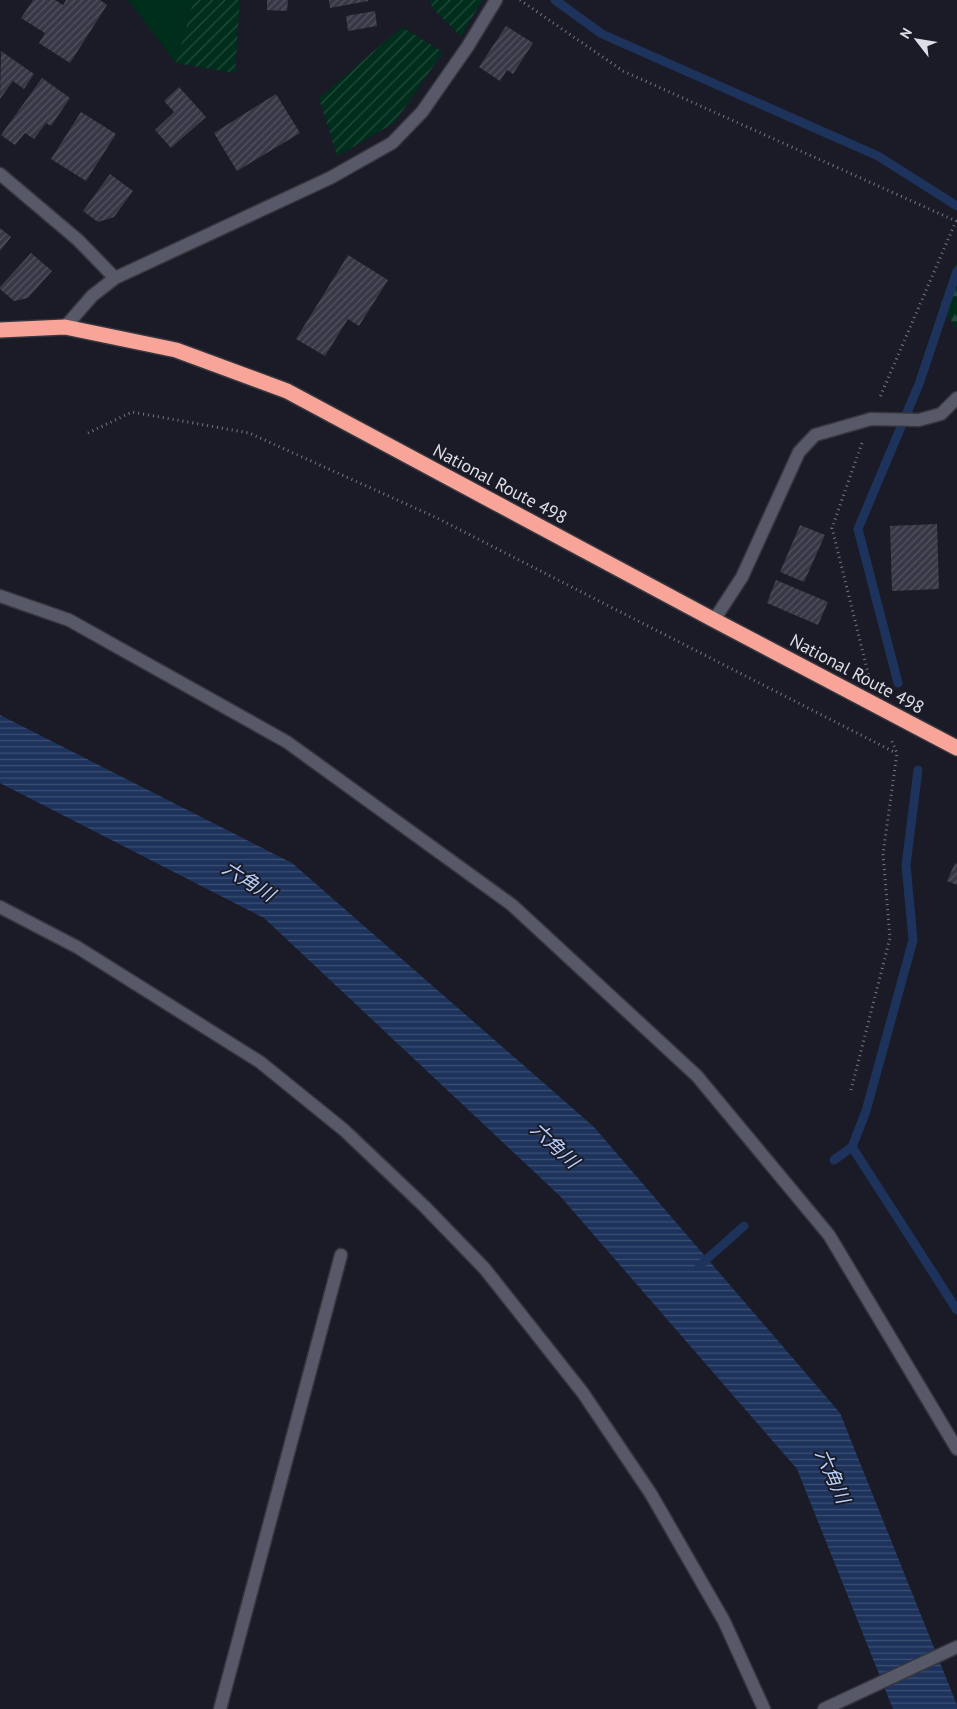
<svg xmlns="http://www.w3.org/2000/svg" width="957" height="1709" font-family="'PT Sans','Noto Sans JP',sans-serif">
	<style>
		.grass { fill: #002e1c }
		.forest { fill: url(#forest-firs) }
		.garden { fill: url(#garden-furrows) }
		.water { fill: url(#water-rules) }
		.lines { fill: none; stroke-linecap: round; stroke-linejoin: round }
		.stream { stroke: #1d335c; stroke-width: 9 }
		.building { fill: url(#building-hatch) }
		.minor-casing { stroke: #36363f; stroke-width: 15 }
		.highway-casing { stroke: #36363f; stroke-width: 18 }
		.path { stroke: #777782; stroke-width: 3; stroke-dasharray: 1 4; stroke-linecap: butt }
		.minor { stroke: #585968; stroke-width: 12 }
		.highway { stroke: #f8a498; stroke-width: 15 }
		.labels { text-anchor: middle; stroke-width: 4; stroke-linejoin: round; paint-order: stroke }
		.street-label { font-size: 18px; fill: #dedee7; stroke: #1a1b27 }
		.water-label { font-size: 19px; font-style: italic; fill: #b9d0fb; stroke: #1a1b27 }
	</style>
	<defs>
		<pattern id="forest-firs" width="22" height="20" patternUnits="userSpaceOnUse" patternTransform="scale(1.25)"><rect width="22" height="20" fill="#002e1c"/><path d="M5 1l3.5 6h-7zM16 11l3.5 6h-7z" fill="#254c3d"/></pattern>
		<pattern id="garden-furrows" width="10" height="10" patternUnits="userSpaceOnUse" patternTransform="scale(1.25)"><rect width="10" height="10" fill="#002e1c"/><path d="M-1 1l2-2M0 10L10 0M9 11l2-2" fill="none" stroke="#254c3d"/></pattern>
		<pattern id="water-rules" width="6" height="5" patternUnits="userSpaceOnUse" patternTransform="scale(1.25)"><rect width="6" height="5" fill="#1d335c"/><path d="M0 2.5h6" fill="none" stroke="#3d5073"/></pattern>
		<pattern id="building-hatch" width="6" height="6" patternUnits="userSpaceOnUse" patternTransform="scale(1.25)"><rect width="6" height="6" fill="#373846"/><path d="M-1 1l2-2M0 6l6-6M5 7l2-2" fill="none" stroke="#545461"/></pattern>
	</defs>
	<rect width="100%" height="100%" fill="#1a1b27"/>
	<path class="grass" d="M 128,0 L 190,0 L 193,3 L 176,63 Z"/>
	<path class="forest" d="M 957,263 L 957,327 L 956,329 L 941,303 Z"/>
	<path class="garden" d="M 190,0 L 240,0 L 235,73 L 176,63 L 193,3 Z
		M 430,0 L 482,0 L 461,36 L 432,8 Z
		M 402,27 L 443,52 L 394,123 L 337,156 L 319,98 Z"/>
	<path class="water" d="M 0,715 L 292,863 L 594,1127 L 840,1413 L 957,1705 L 957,1709 L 893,1709 L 797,1469 L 560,1196 L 264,918 L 0,783 Z"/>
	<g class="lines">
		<path class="stream" d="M 555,0 L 602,34 L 878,156 L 957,206
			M 898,683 L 858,529 L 919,384 L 957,271
			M 852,1147 L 957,1310
			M 834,1160 L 852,1147 L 866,1111 L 913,940 L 906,865 L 918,770
			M 699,1266 L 744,1226"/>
	</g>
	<path class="building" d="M 33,0 L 55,0 L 63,5 L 66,0 L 100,0 L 107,5 L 70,63 L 39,43 L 45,33 L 21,18 Z
		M 267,0 L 288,0 L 287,11 L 267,10 Z
		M 329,0 L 368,0 L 368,1 L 330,8 Z
		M 375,11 L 377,26 L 348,31 L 346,16 Z
		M 506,26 L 533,43 L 513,74 L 507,70 L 500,81 L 479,67 Z
		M 1,51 L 34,74 L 24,89 L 13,81 L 0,99 Z
		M 42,78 L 70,98 L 51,126 L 46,123 L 34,139 L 25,133 L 15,145 L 1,135 Z
		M 179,87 L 206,117 L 171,148 L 155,130 L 174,112 L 164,101 Z
		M 276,94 L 300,133 L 237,171 L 214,133 Z
		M 81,112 L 116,134 L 86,181 L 51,159 Z
		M 110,174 L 133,191 L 114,217 L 98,222 L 83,211 Z
		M 0,228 L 11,237 L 0,251 Z
		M 31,253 L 52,271 L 28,298 L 14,301 L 0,289 L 0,287 Z
		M 348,255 L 388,280 L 359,326 L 348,319 L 325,356 L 296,339 Z
		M 937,524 L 939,589 L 892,591 L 890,526 Z
		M 800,525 L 825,535 L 804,582 L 780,572 Z
		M 776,580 L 828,602 L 818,625 L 767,603 Z
		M 955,863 L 957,864 L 957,885 L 947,881 Z"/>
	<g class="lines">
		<g class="minor-casing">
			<path id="minor" d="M 0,174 L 78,240 L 115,278
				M 65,327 L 92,296 L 115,278 L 330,178 L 392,143 L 422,112 L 468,46 L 496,0
				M 0,596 L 69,620 L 287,742 L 512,905 L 697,1076 L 829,1235 L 957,1449
				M 714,620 L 742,577 L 799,452 L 815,435 L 871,419 L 919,420 L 941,414 L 957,398
				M 0,907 L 77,947 L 260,1062 L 344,1130 L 424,1206 L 485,1269 L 583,1393 L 651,1494 L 724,1621 L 764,1709
				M 220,1709 L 341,1255
				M 824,1709 L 957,1647"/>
		</g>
		<g class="highway-casing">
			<path id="highway" d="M 0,330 L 65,327 L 176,350 L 287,391 L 714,620 L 957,748"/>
		</g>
		<path class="path" d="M 520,0 L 623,71 L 956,221 L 880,397
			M 88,433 L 132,412 L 249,433 L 435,517 L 896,753
			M 862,443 L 832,528 L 869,677
			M 851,1090 L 890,938 L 883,854 L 897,753 L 891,739"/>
		<use href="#minor" class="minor"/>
		<use href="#highway" class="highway"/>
	</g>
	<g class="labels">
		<g class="street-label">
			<text transform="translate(500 484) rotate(28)" y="6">National Route 498</text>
			<text transform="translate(857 674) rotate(28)" y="6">National Route 498</text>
		</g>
		<g class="water-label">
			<text transform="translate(249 881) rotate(32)" y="7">六角川</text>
			<text transform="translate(555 1145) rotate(43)" y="7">六角川</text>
			<text transform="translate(833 1476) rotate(66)" y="7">六角川</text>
		</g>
	</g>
	<g transform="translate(917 40) rotate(301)" stroke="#1a1b27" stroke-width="4" paint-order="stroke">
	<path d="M0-4L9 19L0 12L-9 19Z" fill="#dedee7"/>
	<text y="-8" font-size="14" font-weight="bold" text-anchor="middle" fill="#dedee7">N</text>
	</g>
</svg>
